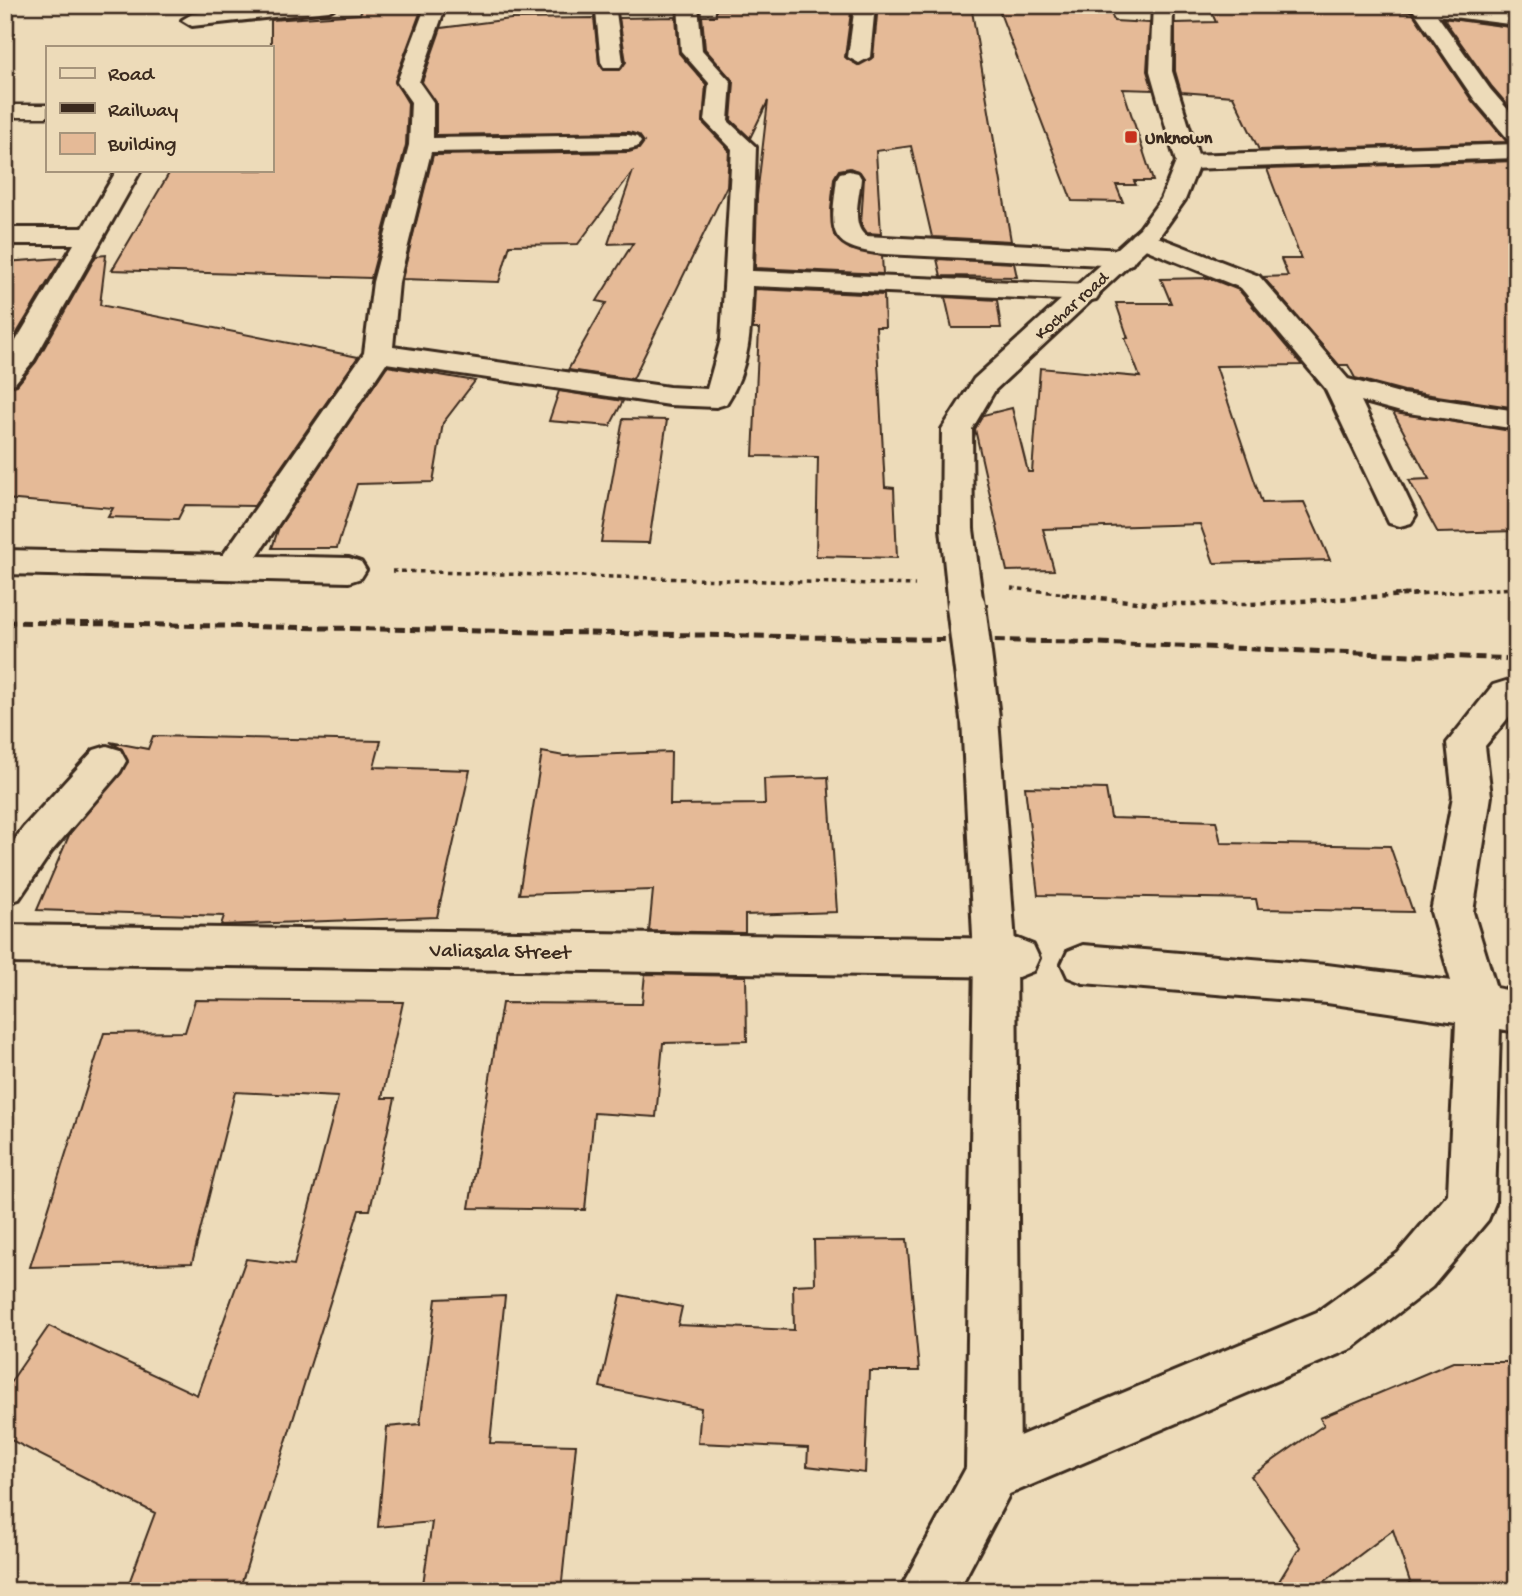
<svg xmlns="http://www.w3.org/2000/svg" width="1522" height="1596" font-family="'Gochi Hand',sans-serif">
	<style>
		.building { fill: #e5ba97; stroke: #3b2a1e; stroke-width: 2 }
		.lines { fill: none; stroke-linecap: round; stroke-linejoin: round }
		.service-casing { stroke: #3b2a1e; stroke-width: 5 }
		.minor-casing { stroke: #3b2a1e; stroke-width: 6 }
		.tertiary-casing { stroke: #3b2a1e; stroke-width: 6 }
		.path-far2 { stroke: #3b2a1e; stroke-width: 2.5; stroke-dasharray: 3.5 3.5; stroke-linecap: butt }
		.path-far1 { stroke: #3b2a1e; stroke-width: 3.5; stroke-dasharray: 4.5 4.5; stroke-linecap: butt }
		.path { stroke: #3b2a1e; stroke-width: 4.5; stroke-dasharray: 5 5; stroke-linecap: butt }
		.service { fill: #eddbb9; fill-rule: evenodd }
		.minor { fill: #eddbb9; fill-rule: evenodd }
		.tertiary { fill: #eddbb9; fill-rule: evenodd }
		.rail { stroke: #3b2a1e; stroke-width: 5; stroke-dasharray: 10 5; stroke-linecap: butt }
		.tertiary-bridge-casing { stroke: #3b2a1e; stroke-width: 44; stroke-linecap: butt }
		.tertiary-bridge { stroke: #eddbb9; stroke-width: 38 }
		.poi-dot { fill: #c8321e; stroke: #eddbb9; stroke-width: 2.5 }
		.labels { text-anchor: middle; stroke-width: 5; stroke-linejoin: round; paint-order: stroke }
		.far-poi-label { font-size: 18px; font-weight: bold; fill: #3b2a1e; stroke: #eddbb9; text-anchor: start }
		.far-street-label { font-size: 18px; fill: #3b2a1e; stroke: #eddbb9 }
		.street-label { font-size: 21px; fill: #3b2a1e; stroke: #eddbb9 }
	</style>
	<rect width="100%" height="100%" fill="#eddbb9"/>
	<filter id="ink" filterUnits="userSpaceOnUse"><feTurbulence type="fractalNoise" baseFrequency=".0143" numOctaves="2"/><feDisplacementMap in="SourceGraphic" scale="14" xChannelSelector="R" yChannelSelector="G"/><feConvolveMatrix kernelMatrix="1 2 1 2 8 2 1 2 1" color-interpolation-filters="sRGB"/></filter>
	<g filter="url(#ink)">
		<path class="building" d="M 363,5 L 423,5 L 395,81 L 408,103 L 406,145 L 371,278 L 112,270 L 171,170 L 271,170 L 271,20 L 360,14 Z
			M 839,5 L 852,5 L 845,57 L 858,65 L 873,57 L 878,5 L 971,5 L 1011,241 L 932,237 L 911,146 L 876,151 L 881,234 L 867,233 L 861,224 L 864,178 L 860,172 L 850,168 L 839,170 L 834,178 L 831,211 L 834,235 L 850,249 L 882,256 L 883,274 L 755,268 L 757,196 L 768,101 L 750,138 L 731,120 L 734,82 L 705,49 L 702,16 L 716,16 L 716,10 L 845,12 Z
			M 997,5 L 1108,5 L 1114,21 L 1150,23 L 1147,71 L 1153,90 L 1123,89 L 1153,181 L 1134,181 L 1136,185 L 1116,185 L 1123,202 L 1072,201 Z
			M 1209,7 L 1412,12 L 1472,101 L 1507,142 L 1259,150 L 1233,96 L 1181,92 L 1175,71 L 1175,23 L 1216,22 Z
			M 676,17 L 679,53 L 706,84 L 703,123 L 729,150 L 727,186 L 633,379 L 568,370 L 606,303 L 597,301 L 633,243 L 608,244 L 633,171 L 578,244 L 510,245 L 499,282 L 402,279 L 433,155 L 629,152 L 639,149 L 644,142 L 639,135 L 629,132 L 436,135 L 436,102 L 422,82 L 441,28 L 511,19 L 594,18 L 599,63 L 604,70 L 620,70 L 626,62 L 619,18 Z
			M 1443,18 L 1517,28 L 1517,116 L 1492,87 Z
			M 1517,161 L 1517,408 L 1404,391 L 1355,378 L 1348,365 L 1339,365 L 1263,277 L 1288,276 L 1281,259 L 1301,259 L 1267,169 Z
			M 106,255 L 100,305 L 358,357 L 254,506 L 185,505 L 178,519 L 108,517 L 113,508 L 5,499 L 5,388 L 17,385 L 36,362 L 96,256 Z
			M 62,258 L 5,353 L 5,262 Z
			M 937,259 L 1014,263 L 1017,277 L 941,276 Z
			M 1209,278 L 1239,290 L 1302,365 L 1216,366 L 1262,503 L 1304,502 L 1330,560 L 1214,563 L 1200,524 L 1043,529 L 1054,570 L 1007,571 L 975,429 L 983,415 L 1012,408 L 1028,472 L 1032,472 L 1040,368 L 1140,377 L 1125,338 L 1128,338 L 1116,303 L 1171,303 L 1161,279 Z
			M 755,289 L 884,295 L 885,327 L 876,327 L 885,487 L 894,488 L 897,558 L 816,556 L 818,457 L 753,456 L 759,329 L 753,329 Z
			M 945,297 L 997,300 L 1001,328 L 952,328 Z
			M 387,366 L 475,381 L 443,423 L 433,482 L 357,484 L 337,548 L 272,548 L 279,527 Z
			M 559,391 L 623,401 L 610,426 L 549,421 Z
			M 1393,412 L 1517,432 L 1517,531 L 1438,533 L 1409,480 L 1429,479 Z
			M 623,419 L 667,420 L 649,543 L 601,542 Z
			M 153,736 L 381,741 L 374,767 L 470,770 L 437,917 L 221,925 L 224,916 L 37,910 L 70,833 L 128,762 L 122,749 L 110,742 L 148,749 Z
			M 542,752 L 564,756 L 671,752 L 670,805 L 765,804 L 764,779 L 828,777 L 837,912 L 745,915 L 745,933 L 649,931 L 653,890 L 519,894 Z
			M 1025,787 L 1106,789 L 1111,818 L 1216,821 L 1221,843 L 1390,846 L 1413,912 L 1258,909 L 1256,899 L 1038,895 Z
			M 645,974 L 746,976 L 747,1041 L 663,1043 L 656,1117 L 594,1113 L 585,1210 L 469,1208 L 502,1003 L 642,1004 Z
			M 195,1000 L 403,1002 L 382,1098 L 395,1098 L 370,1210 L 359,1210 L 239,1591 L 126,1591 L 155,1513 L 5,1437 L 5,1390 L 49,1326 L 197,1395 L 246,1259 L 294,1265 L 338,1097 L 235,1092 L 192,1263 L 30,1267 L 104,1033 L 185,1032 Z
			M 907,1239 L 919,1371 L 869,1371 L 865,1473 L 807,1466 L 808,1448 L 698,1443 L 701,1408 L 600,1387 L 621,1295 L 682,1307 L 678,1325 L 794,1330 L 793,1285 L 815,1284 L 814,1240 Z
			M 505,1296 L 490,1443 L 576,1445 L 561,1591 L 422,1591 L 432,1522 L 378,1527 L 387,1427 L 420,1424 L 436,1299 Z
			M 1453,1362 L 1517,1362 L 1517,1591 L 1413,1591 L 1393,1530 L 1312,1591 L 1273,1591 L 1300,1547 L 1251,1476 L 1324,1425 L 1320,1418 Z"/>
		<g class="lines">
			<g class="service-casing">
				<path id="service" d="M 5,105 L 47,105 L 47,117 L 5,117 Z"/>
			</g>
			<g class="minor-casing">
				<path id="minor" d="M 271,5 L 339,5 L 329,11 L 192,26 L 182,20 L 192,14 Z
					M 426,5 L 446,5 L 419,82 L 433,102 L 433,138 L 629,135 L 637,137 L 641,142 L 637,147 L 629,149 L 431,152 L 399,282 L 393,347 L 669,387 L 707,389 L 721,339 L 732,149 L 705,121 L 709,83 L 681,51 L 678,5 L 698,5 L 702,50 L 731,82 L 728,121 L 756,147 L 752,271 L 1087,285 L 1096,287 L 1100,293 L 1096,299 L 1087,301 L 752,286 C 751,328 750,369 726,404 L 716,407 L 669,405 L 386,363 L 257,556 L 349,558 L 361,562 L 366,570 L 361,578 L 349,582 L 5,574 L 5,550 L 223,555 L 364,353 L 373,282 L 409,145 L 411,102 L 397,82 Z
					M 537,5 L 615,5 L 623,62 L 620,67 L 604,67 L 601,62 L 596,12 L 547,11 Z
					M 855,5 L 875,5 L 870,57 L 859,63 L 848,57 Z
					M 1410,5 L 1456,5 L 1517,13 L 1517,25 L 1437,15 L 1490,89 L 1517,120 L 1517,142 L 1509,140 L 1474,99 Z
					M 1517,144 L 1517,158 L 1188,169 L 1180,167 L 1176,162 L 1180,157 L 1188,155 Z
					M 117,170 L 141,170 L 34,360 L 15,383 L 5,386 L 5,359 L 74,244 L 5,244 L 5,228 L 83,228 Z
					M 849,171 L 858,173 L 861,178 C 860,195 850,225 866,236 L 1123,250 L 1132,252 L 1136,258 L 1132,264 L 1123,266 L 885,254 C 824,248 831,230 837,178 L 840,173 Z
					M 1142,231 L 1259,276 L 1348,379 L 1403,394 L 1517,411 L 1517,429 L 1401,412 L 1361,401 L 1416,515 L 1411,523 L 1400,526 L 1389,523 L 1325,388 L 1241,288 L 1133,244 L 1129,239 L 1133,234 Z
					M 1506,681 L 1517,685 L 1517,707 L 1485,746 L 1491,796 L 1473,912 L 1496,988 L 1517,992 L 1517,1032 L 1500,1029 L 1495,1203 L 1488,1220 L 1432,1287 L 1353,1348 L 993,1501 L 974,1493 L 966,1474 L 974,1455 L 1317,1312 L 1398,1253 L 1448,1194 L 1456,1022 L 1327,1003 L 1083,983 L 1068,977 L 1062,964 L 1068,951 L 1083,945 L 1327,965 L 1451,981 L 1431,912 L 1453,796 L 1447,743 L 1493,685 Z
					M 107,746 L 120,750 L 126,761 L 120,772 L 51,852 L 19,899 L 5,904 L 5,854 L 23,828 L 94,750 Z
					M 5,925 L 1018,939 L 1033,945 L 1039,958 L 1033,971 L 1018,977 L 5,963 Z"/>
			</g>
			<g class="tertiary-casing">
				<path id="tertiary" d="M 1153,5 L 1173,5 L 1172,71 L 1200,162 L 1185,200 L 1158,238 L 995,390 L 972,429 L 973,529 L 983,606 L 978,615 L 966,618 L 954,615 L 949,606 L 941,529 L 942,429 L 974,379 L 1140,228 L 1161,199 L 1176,162 L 1150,71 Z
					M 980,704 L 993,708 L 998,718 L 1016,956 L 1020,1474 L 958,1591 L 899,1591 L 966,1468 L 974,956 L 962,718 L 967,708 Z"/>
			</g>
			<path class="path-far2" d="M 1256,5 L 1381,11"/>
			<path class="path-far1" d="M 392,571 L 915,585
				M 1011,588 L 1078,595
				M 1395,595 L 1517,588"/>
			<path class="path" d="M 1062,594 L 1156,604 L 1251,604 L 1424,594"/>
			<use href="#service" class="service"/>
			<use href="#minor" class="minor"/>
			<use href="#tertiary" class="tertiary"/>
			<path class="rail" d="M 5,622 L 1072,642 L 1517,659"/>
			<g class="tertiary-bridge-casing">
				<path id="tertiary-bridge" d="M 966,606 L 980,718"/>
			</g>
			<use href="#tertiary-bridge" class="tertiary-bridge"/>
		</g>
	</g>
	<rect class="poi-dot" x="1124" y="130" width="14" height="14" rx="3.5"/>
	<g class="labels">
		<g class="far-poi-label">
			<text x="1145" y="143">Unknown</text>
		</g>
		<g class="far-street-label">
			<text transform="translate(1071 305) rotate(-42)" y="6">Kochar road</text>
		</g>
		<g class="street-label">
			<text transform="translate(500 950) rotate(1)" y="7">Valiasala Street</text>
		</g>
	</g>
	<rect width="1522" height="1596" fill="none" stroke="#eddbb9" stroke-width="28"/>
	<rect x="14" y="14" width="1494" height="1568" fill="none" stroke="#3b2a1e" stroke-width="2.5" filter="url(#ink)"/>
	<rect x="46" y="46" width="228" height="126" fill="#eddbb9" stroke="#a6947b" stroke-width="2"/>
	<rect x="60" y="68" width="35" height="10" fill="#eddbb9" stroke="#a6947b" stroke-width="2"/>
	<text x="108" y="80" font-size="21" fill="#3b2a1e">Road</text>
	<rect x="60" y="103" width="35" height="10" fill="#3b2a1e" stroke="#a6947b" stroke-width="2"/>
	<text x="108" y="116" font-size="21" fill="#3b2a1e">Railway</text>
	<rect x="60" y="133" width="35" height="21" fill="#e5ba97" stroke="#a6947b" stroke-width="2"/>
	<text x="108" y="150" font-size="21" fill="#3b2a1e">Building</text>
</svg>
